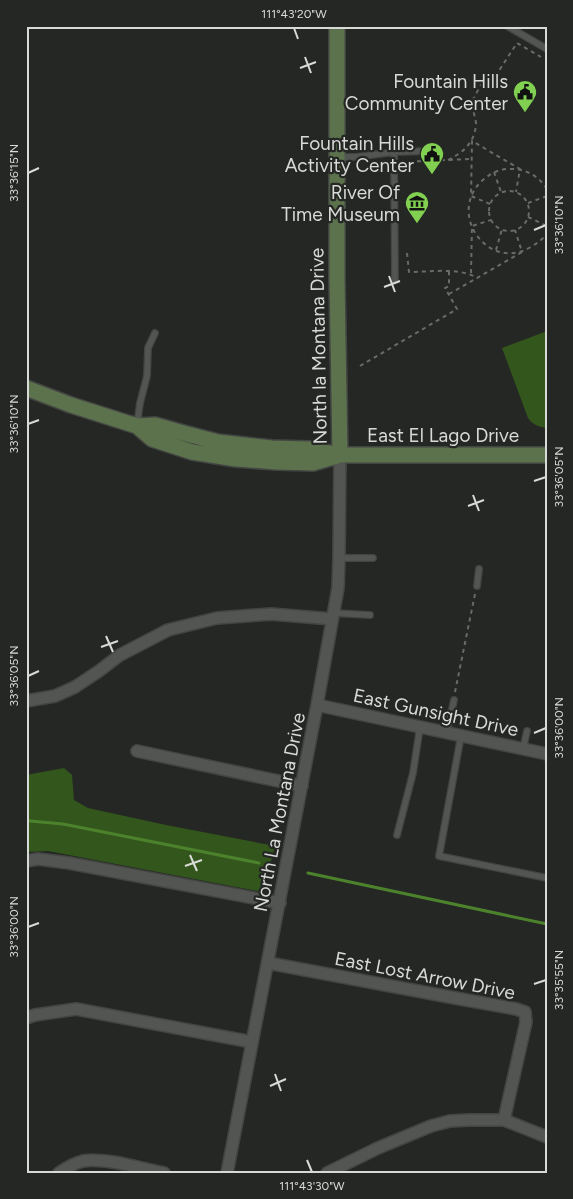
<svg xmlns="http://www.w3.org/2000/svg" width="573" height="1199" font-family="Figtree,sans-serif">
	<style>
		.green { fill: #32561c }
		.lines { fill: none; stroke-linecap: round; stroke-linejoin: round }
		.stream { stroke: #4d822d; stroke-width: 3 }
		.lane-casing { stroke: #434542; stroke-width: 8 }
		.street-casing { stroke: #434542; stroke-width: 14 }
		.secondary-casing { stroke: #434542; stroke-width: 18 }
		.path { stroke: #696b68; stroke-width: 2; stroke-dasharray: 4 4; stroke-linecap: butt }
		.lane { stroke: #535552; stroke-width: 5.5 }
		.street { stroke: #535552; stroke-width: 11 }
		.secondary { stroke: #5b724d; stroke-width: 15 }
		.ticks { fill: none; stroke: #d8dad8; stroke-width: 2 }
		.labels { text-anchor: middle; stroke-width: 4.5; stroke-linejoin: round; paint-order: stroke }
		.poi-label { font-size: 19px; fill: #d8dad8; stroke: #252724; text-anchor: end }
		.street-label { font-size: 19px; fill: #d8dad8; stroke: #252724 }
		.neatline { fill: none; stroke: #d8dad8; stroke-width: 2 }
		.ticks-label { font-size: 12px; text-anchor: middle; fill: #d8dad8 }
	</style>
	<rect width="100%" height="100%" fill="#252724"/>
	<path class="green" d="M 547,331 L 547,428 C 539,427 533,425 528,418 L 502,348 Z
		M 64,768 L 72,775 L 74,800 L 88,808 L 166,825 L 275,846 L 263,892 L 48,851 L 26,852 L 26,775 Z"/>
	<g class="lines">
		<path class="stream" d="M 26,821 L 30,821 L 63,824 L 259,863
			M 308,873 L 547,924"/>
		<g class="lane-casing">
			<path id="lane" d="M 507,26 L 547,49
				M 394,152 L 395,280
				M 337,157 L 356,157 L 394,152 L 428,151 L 436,150
				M 137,425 L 140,403 L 147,376 L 148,348 L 155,333
				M 339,558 L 373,558
				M 477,586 L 479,569
				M 333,613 L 370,615
				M 447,732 L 454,700
				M 461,736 L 439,856 L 547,878
				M 523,749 L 527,731
				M 397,835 L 413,773 L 420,727"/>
		</g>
		<g class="street-casing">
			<path id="street" d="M 26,701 L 55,696 L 75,687 L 99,671 L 120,655 L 168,630 L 217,618 L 271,614 L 332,619
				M 317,705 L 547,754
				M 137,751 L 302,786
				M 26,861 L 38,859 L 69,863 L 280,903
				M 268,963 L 455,998 L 516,1009 L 525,1012 L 526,1022 L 504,1120
				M 26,1018 L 35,1015 L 76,1009 L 252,1042
				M 59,1173 C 66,1168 75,1163 83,1161 C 104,1157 143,1169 164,1173
				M 227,1173 L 317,705 L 338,588 L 339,558 L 340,455
				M 327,1173 L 378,1148 L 431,1126 L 450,1121 L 468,1120 L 504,1120 L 547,1137"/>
		</g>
		<g class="secondary-casing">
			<path id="secondary" d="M 337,26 L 337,279 L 340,455
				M 26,388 L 71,405 L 137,426 L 152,439 L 192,452 L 236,459 L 276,462 L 313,463 L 337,456
				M 137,426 L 155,425 L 187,434 L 218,442 L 272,448 L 310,449 L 340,455 L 547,455"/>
		</g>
		<path class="path" d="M 448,160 C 463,153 475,142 476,124 C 476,117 471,108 473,101 C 475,94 481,86 484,79 L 491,83 L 517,43 L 541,57
			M 401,162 L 471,159
			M 494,172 L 501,192
			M 547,189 C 538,175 524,168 508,169 C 497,169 486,176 478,185 C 450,219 490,270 529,248 C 536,244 542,240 547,234
			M489 211a20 20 0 1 1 40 0a20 20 0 1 1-40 0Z
			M 528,203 L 547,196
			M 490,204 L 471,196 L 472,141 L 520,169 L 516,192
			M 528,217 L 547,226
			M 496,250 L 502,229
			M 407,253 L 409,272 C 429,272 460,267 477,278
			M 471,273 L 472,226 L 491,220
			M 449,294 L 522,252 L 515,230
			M 360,366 L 457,309 L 445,288 L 449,286 L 449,272
			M 455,692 L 475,594"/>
		<use href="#lane" class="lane"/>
		<use href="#street" class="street"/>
		<use href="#secondary" class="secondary"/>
	</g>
	<path class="ticks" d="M 294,28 L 298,39M 305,57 L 311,73M 300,68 L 316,62M 28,173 L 39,168M 534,230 L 546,225M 389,276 L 395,292M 384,287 L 400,281M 28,424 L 39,420M 534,481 L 546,477M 473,495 L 479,511M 468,506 L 484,500M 106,636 L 113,652M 101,647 L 118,641M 28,676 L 39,671M 534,733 L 546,728M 190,855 L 197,871M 185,866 L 202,860M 28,927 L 39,923M 534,984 L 546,980M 275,1074 L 281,1091M 270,1086 L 286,1079M 307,1160 L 312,1172"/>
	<defs>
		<g id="civic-pin" transform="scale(1.25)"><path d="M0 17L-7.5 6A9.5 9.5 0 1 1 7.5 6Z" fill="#81d051" stroke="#252724"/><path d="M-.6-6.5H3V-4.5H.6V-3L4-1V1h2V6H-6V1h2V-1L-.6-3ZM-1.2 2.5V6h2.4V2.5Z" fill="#111"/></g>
		<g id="museum-pin" transform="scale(1.25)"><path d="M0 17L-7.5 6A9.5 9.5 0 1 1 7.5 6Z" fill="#81d051" stroke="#252724"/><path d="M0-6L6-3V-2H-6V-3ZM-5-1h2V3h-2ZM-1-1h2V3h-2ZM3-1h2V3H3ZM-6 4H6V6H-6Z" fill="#111"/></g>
	</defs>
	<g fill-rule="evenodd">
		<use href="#civic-pin" x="525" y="92"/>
		<use href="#civic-pin" x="432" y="154"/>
		<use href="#museum-pin" x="417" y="203"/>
	</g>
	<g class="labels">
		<g class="poi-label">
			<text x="508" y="88">Fountain Hills<tspan x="508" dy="22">Community Center</tspan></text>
			<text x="414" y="150">Fountain Hills<tspan x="414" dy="22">Activity Center</tspan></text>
			<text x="400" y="199">River Of<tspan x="400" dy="22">Time Museum</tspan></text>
		</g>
		<g class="street-label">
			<text transform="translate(318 346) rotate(-91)" y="7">North la Montana Drive</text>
			<text x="443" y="442">East El Lago Drive</text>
			<text transform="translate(436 712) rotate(12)" y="7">East Gunsight Drive</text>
			<text transform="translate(279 812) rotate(-79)" y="7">North La Montana Drive</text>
			<text transform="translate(425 975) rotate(11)" y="7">East Lost Arrow Drive</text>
		</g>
	</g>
	<rect width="573" height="1199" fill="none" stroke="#252724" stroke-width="55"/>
	<rect x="28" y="28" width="518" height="1144" class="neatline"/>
	<g class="ticks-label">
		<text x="294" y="18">111°43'20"W</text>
		<text transform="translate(14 173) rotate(-90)" y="4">33°36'15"N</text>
		<text transform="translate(559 225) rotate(-90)" y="4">33°36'10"N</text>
		<text transform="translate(14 424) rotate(-90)" y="4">33°36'10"N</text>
		<text transform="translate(559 477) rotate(-90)" y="4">33°36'05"N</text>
		<text transform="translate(14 676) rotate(-90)" y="4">33°36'05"N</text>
		<text transform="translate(559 728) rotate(-90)" y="4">33°36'00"N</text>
		<text transform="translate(14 927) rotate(-90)" y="4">33°36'00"N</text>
		<text transform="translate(559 980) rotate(-90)" y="4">33°35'55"N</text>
		<text x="312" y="1190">111°43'30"W</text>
	</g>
</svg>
